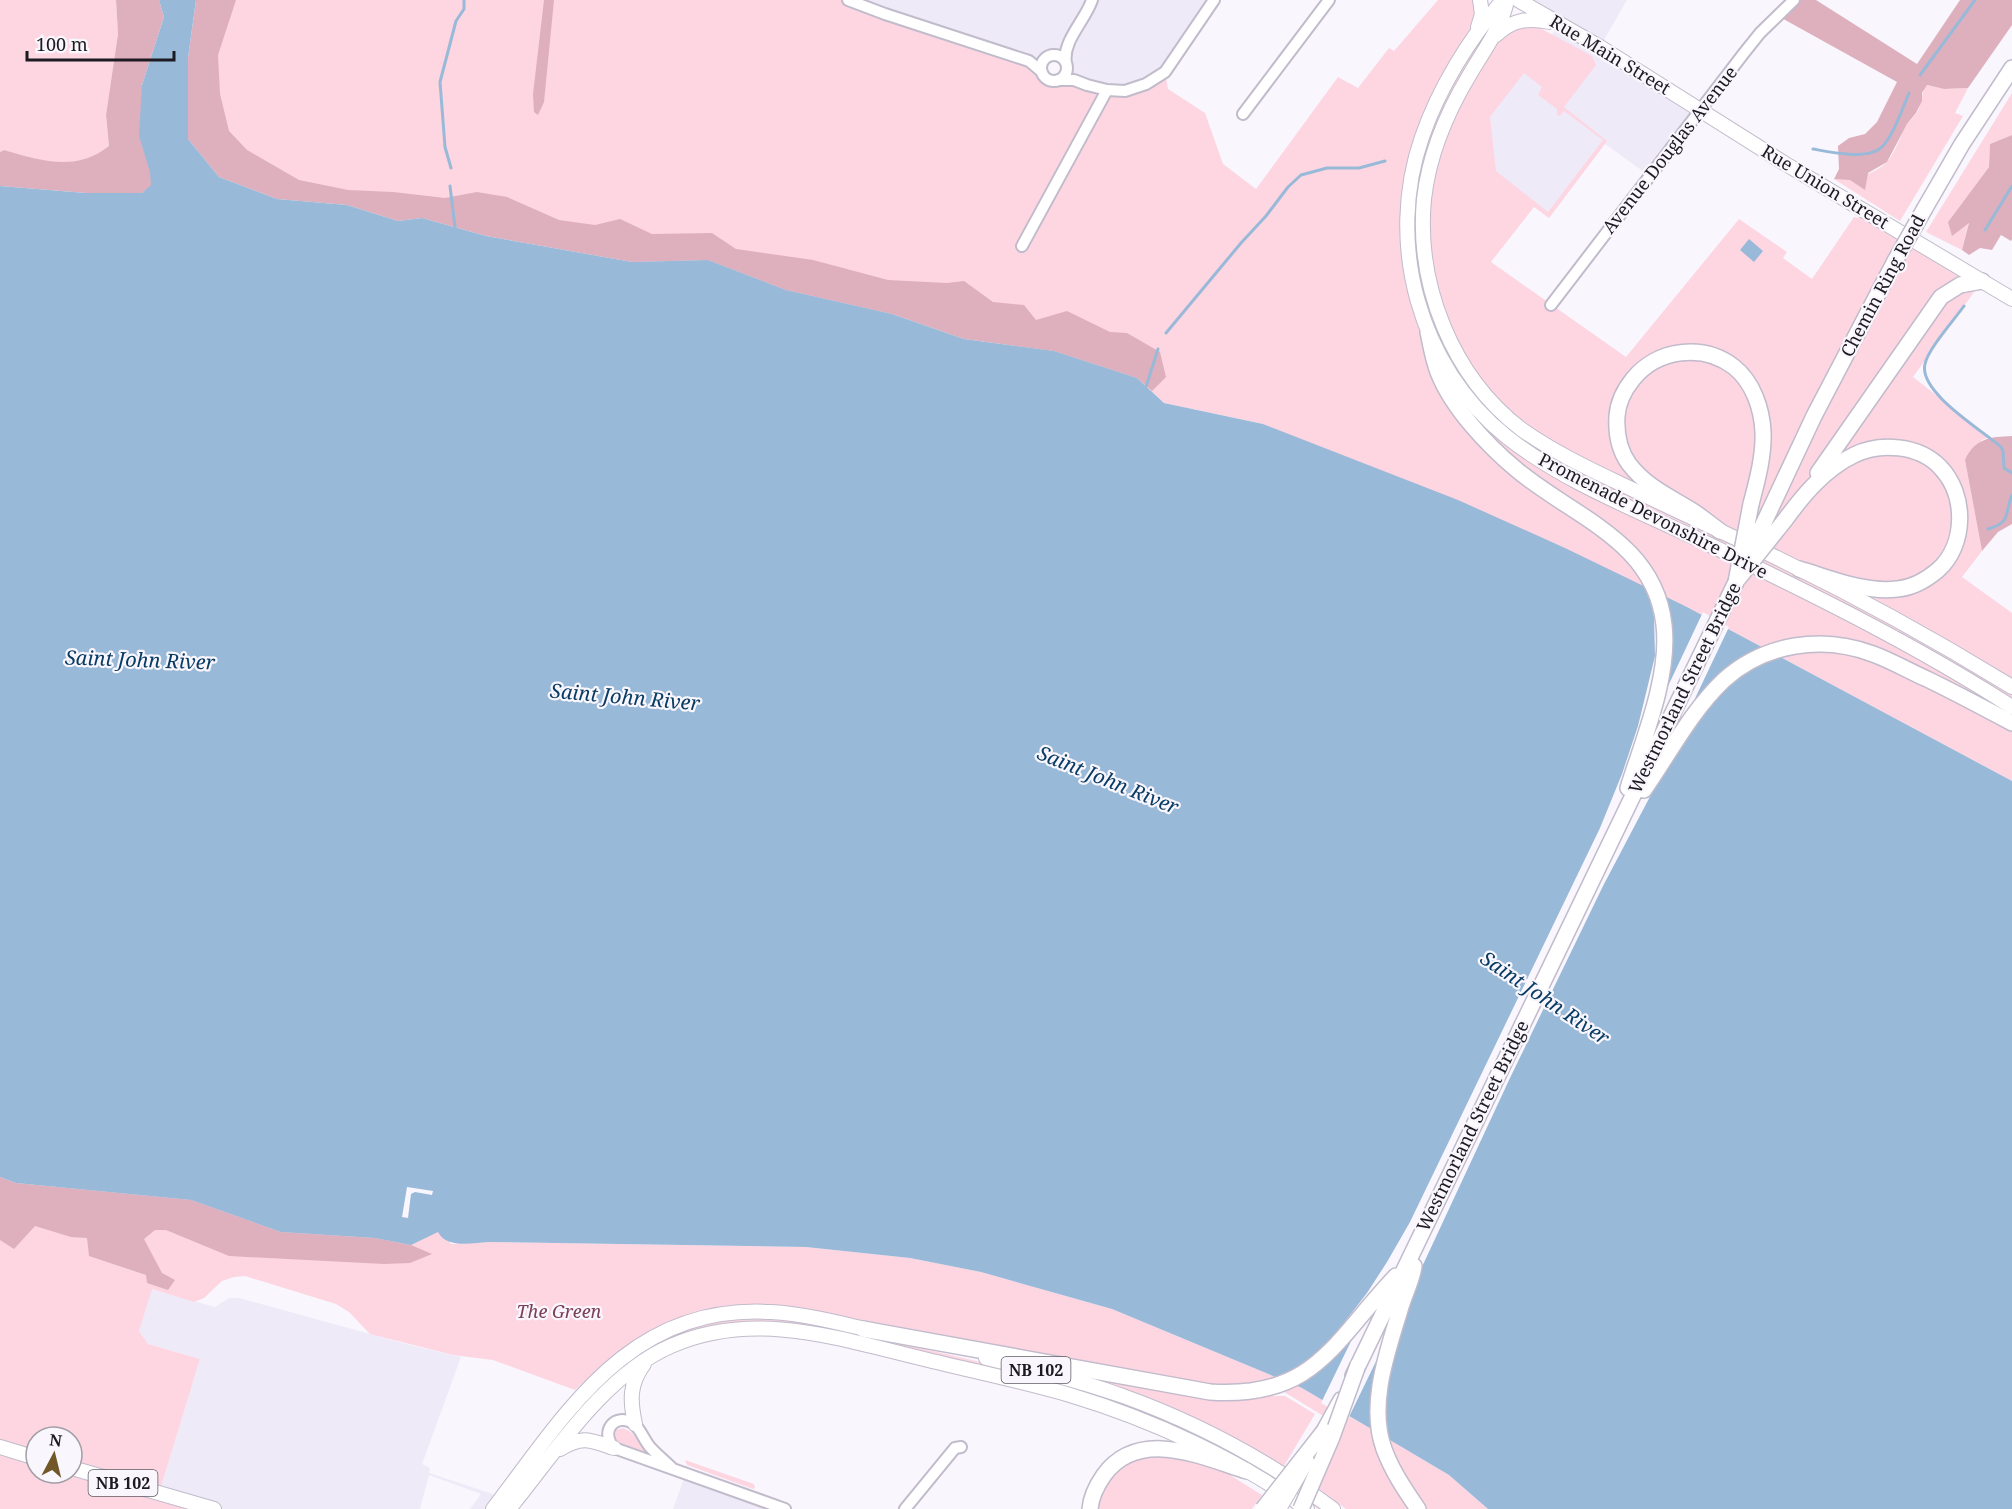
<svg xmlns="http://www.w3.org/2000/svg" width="2012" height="1509" font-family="'Noto Serif',serif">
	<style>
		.built { fill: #efeaf8 }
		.green { fill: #fdd6e2; fill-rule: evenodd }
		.forest { fill: #deb0be }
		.water { fill: #99b9d8 }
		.pier { fill: #f9f6fd }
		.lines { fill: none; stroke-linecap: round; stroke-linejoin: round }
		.stream { stroke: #99b9d8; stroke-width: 3 }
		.minor-casing { stroke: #c1bbcb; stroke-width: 14 }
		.major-casing { stroke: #c1bbcb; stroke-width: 16 }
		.highway-casing { stroke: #c1bbcb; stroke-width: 18 }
		.minor { stroke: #fff; stroke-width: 10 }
		.major { stroke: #fff; stroke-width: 14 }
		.highway { stroke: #fff; stroke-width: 15 }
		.major-bridge-casing { stroke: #c1bbcb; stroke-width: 16; stroke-linecap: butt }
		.highway-bridge-casing { stroke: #c1bbcb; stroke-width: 18; stroke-linecap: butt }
		.major-bridge { stroke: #fff; stroke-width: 14 }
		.highway-bridge { stroke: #fff; stroke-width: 15 }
		.labels { text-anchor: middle; stroke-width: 4.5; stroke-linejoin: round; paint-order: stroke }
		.shield { fill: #f9f6fd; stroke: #5f5d63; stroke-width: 1.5 }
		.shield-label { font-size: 16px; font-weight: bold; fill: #1d1b21 }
		.street-label { font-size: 18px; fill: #1d1b21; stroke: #f9f6fd }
		.park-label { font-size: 18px; font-style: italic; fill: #7c4056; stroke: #f9f6fd }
		.water-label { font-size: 20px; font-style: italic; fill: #093c64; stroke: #f9f6fd }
	</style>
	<rect width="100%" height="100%" fill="#f9f6fd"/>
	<path class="built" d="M 848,0 L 1214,0 L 1165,72 L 1125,91 L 1074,80 L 1061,57 L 1058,55 L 1029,61 Z
		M 1519,0 L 1627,0 L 1600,47 L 1700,111 L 1649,178 L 1644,172 L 1605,144 L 1549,218 L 1491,174 L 1485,116 L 1521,69 L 1560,25 Z
		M 151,1289 L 215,1307 L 229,1298 L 239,1298 L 410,1345 L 461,1357 L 422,1464 L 430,1468 L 429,1473 L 490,1493 L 501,1498 L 493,1509 L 470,1509 L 481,1494 L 429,1475 L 420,1509 L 214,1509 L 159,1493 L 200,1359 L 148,1344 L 139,1331 Z
		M 686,1473 L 791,1509 L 673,1509 Z"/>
	<path class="green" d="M 0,0 L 116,0 L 118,34 L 106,115 L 109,146 C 76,172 42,162 4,150 L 0,152 Z
		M 196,0 L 848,0 L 1029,61 L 1050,80 L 1125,91 L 1165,72 L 1168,89 L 1205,113 L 1223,164 L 1256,189 L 1338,77 L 1358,88 L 1389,48 L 1394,51 L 1438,0 L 1480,0 L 1477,33 L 1492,38 L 1516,21 L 1520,28 L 1540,28 L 1592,56 L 1596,65 L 1564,107 L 1607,141 L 1549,218 L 1534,207 L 1491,262 L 1626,357 L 1739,219 L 1787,252 L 1783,258 L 1812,279 L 1854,217 L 1858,218 L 1863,211 L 1982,281 L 1913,377 L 1990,437 L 1982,440 L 1965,460 L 1982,551 L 1962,577 L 2012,613 L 2012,781 L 1687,607 L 1263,424 L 1164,403 L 1137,378 L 892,314 L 219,177 ZM 1524,73 L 1542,87 L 1538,95 L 1557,109 L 1557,115 L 1560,116 L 1564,111 L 1603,140 L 1548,212 L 1496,171 L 1490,117 Z
		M 1927,85 L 1944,89 L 1968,88 L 1955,113 L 1963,116 L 1900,221 L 1834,179 C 1851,180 1872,176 1886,163 C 1895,154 1900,136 1906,126 C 1910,120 1915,116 1918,111 C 1922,101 1921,93 1927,85 Z
		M 2012,93 L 2012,135 L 1990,144 L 1989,167 L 1948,222 L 1969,222 L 1962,250 L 1926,232 Z
		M 0,1177 L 16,1183 L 434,1222 L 451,1244 L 489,1242 L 806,1247 L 910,1258 L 981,1272 L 1112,1309 L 1302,1388 L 1449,1475 L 1488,1509 L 1346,1509 L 1317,1487 L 1343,1428 L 1276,1387 L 1220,1386 L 1194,1382 L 1165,1375 L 1164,1378 L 804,1309 C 702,1296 648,1321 575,1390 L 493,1360 L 453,1355 L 370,1334 L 349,1312 L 336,1304 L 245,1276 L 234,1277 L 222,1281 L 204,1298 L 194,1302 L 152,1289 L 139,1331 L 148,1344 L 200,1359 L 159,1493 L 214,1509 L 0,1509 ZM 36,1437 L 72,1437 L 72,1473 L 36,1473 Z
		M 763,1318 C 815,1322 865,1336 915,1347 C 1004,1367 1094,1388 1177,1425 C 1229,1449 1276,1478 1323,1509 L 1318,1509 L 1310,1503 L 1073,1389 L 1039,1379 L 801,1324 C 683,1310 623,1355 553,1444 L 550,1444 C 586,1392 641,1340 704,1325 C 723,1320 743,1319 763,1318 Z
		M 1079,1374 L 1209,1399 L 1248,1400 L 1268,1396 L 1285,1396 L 1315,1414 L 1284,1466 C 1218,1428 1151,1399 1079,1374 Z
		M 623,1428 L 631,1432 L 650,1455 L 615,1443 C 611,1435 614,1429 623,1428 Z
		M 1150,1454 L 1185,1457 L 1222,1470 L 1262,1495 L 1252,1509 L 1095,1509 L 1101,1490 L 1123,1464 Z
		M 685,1460 L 754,1484 L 755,1488 L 753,1489 L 687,1465 Z"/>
	<path class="forest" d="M 116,0 L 159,0 L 164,17 L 142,85 L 152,185 L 142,193 L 86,193 L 0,186 L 0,152 L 4,150 C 42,161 76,172 109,146 L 106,115 L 118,34 Z
		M 196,0 L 236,0 L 218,55 L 220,94 L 229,131 L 247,150 L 299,180 L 348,190 L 393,192 L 445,198 L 477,192 L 507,197 L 559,220 L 595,225 L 620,219 L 652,234 L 712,233 L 736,249 L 813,260 L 888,280 L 947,283 L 964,281 L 993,302 L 1024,305 L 1036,320 L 1067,311 L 1110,332 L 1127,333 L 1160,352 L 1166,377 L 1152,391 L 1137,378 L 1054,351 L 964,339 L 892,314 L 786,290 L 708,260 L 632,262 L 486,236 L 422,218 L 398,221 L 347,205 L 277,199 L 219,177 L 188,139 L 188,58 Z
		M 544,0 L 554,0 L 544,102 L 538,115 L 534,112 L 533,94 Z
		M 1794,0 L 1816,0 L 1917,64 L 1960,0 L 2012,0 L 2012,25 L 1968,88 L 1944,89 L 1927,85 L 1922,93 L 1922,101 L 1916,113 L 1907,124 L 1887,162 L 1868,173 L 1865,190 L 1850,180 L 1834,179 L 1839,169 L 1838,146 L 1849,138 L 1865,134 L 1877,122 L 1897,82 L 1778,16 Z
		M 2012,135 L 2012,239 L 2011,241 L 2001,235 L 1992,250 L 1980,248 L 1969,255 L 1962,250 L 1969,223 L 1952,236 L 1948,222 L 1989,167 L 1990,144 Z
		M 2012,436 L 2012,524 L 1998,532 L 1982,551 L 1965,460 C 1975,438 1990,437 2012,436 Z
		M 0,1177 L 16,1183 L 191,1200 L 281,1232 L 375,1238 L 411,1245 L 432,1254 L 410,1263 L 384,1264 L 229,1256 L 166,1230 L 155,1230 L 144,1239 L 162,1273 L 175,1280 L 168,1290 L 147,1283 L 146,1275 L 89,1256 L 87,1238 L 71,1237 L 35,1226 L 14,1249 L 0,1240 Z"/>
	<path class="water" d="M 159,0 L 196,0 L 188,58 L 188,139 L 219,177 L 277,199 L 347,205 L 398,221 L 422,218 L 486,236 L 632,262 L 708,260 L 786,290 L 892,314 L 964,339 L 1054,351 L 1137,378 L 1164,403 L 1263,424 L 1458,500 L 1565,548 L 1687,607 L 2012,781 L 2012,1509 L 1488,1509 L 1449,1475 L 1302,1388 L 1112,1309 L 981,1272 L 910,1258 L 806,1247 L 489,1242 C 472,1243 447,1249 438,1232 L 411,1245 L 375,1238 L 281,1232 L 191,1200 L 16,1183 L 0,1177 L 0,186 L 86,193 L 142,193 L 151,185 L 150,172 L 139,136 L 142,85 L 164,17 Z
		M 1749,239 L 1763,251 L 1754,262 L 1740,250 Z"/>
	<path class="pier" d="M 1642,582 L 1661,591 L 1661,701 L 1703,612 L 1729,627 L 1690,709 L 1738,676 L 1706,708 L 1678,748 L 1654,789 L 1603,886 L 1510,1078 L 1421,1269 L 1396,1342 L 1375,1434 L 1383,1347 L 1348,1419 L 1321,1403 L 1355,1333 L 1334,1358 L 1302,1383 L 1293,1387 L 1274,1379 L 1294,1371 L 1309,1361 L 1333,1337 L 1367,1293 L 1387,1262 L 1410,1222 L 1600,828 L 1622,774 L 1638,726 L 1655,656 L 1654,617 L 1650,601 Z
		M 407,1187 L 433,1191 L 432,1195 L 415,1192 L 411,1194 L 408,1218 L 402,1217 Z"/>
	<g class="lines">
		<path class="stream" d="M 1920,75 L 1975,0
			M 1813,149 C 1830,152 1862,159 1878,150 C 1891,143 1903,107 1909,93
			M 451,168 L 445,147 L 440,82 L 456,21 L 464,9 L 464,0
			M 450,186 L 455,227
			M 1985,230 L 2012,186
			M 1964,306 C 1954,320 1928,349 1925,364 C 1918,392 1982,430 2001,447 L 2003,451 L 2004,468 L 2012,473
			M 1166,333 L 1241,243 L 1266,216 L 1288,187 L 1301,175 L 1327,168 L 1359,168 L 1385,161
			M 1145,390 L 1158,349
			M 1988,529 C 2012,522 2004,514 2012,495"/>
		<g class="minor-casing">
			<path id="minor" d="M 848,0 L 885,14 L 1029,61 L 1042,72
				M1041 68a13 13 0 1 1 26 0a13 13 0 1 1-26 0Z
				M 1066,63 C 1062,41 1085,21 1092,0
				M 1058,80 L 1074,80 L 1087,85 L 1107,90 L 1125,91 L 1146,84 L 1165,72 L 1214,0
				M 1243,114 L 1329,0
				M 1022,246 L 1107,90
				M 1551,305 L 1744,53 L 1760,33 L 1794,0
				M 671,1467 C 664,1460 656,1454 650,1447 C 644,1440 640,1428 633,1423 C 616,1413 599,1430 614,1448 L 785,1509
				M 905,1509 L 955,1448 L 961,1447"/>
		</g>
		<g class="major-casing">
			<path id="major" d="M 1503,0 C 1469,39 1439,88 1422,137 C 1385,243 1419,367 1507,437 C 1565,483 1640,511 1706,543 C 1810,593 1914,644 2012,707
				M 1507,0 C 1502,27 1484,50 1470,74 C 1447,112 1429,155 1424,199 C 1416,285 1452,376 1521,429 C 1552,451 1587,468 1621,484 C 1671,508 1721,531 1771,555 C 1854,595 1934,639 2012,687
				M 1518,0 L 1600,47 L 1784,163 L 2012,299
				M 1478,27 L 1482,14 L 1480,0
				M 1496,35 C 1513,19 1528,18 1550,22
				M 986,1358 C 1032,1369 1078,1380 1123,1396 C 1198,1423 1270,1462 1333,1509
				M 635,1424 C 630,1401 629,1384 644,1364
				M 0,1447 L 36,1458
				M 560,1449 C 583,1435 590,1440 614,1448
				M 72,1468 L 214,1509
				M 493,1509 C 568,1411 629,1304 771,1312 C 806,1314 840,1323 874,1331
				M 509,1509 C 554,1454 604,1375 671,1346 C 755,1309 840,1339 924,1359 C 973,1371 1022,1381 1070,1395 C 1153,1420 1237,1459 1307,1509"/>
		</g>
		<g class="highway-casing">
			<path id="highway" d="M 1925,208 L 1962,144 L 2012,68
				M 1428,332 C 1431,346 1433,359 1438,372 C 1452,408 1488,446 1517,470 C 1573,517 1655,541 1664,625 C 1670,677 1643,740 1628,788
				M 1818,473 L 1941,297 L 1960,285 L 1982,281
				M 1769,512 L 1814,416 L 1895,261
				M 1785,520 C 1804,494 1825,469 1854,455 C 1880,442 1919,445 1940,467 C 1967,495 1966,545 1938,570 C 1926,580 1912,588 1897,589 C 1864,593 1830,578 1799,569
				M 1720,531 C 1710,524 1701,516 1691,510 C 1667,495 1647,487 1629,464 C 1619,450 1616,432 1617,416 C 1618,402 1624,390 1633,379 C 1657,349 1703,343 1734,367 C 1753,382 1762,409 1763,432 C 1764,456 1757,481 1751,504
				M 1644,790 C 1669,754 1692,710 1724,680 C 1765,643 1823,635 1873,654 C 1892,661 1909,671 1927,679 C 1956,693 1984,708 2012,723
				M 1414,1266 C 1412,1281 1404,1295 1400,1310 C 1387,1353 1368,1405 1384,1449 C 1392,1471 1405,1490 1418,1509
				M 863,1329 L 1210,1392 C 1315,1399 1333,1342 1396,1276
				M 1353,1376 L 1736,582
				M 1324,1431 L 1341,1400
				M 1090,1509 C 1091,1496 1097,1485 1104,1475 C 1139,1427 1202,1457 1247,1471"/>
		</g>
		<use href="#minor" class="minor"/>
		<use href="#major" class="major"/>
		<use href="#highway" class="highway"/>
		<g class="major-bridge-casing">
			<path id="major-bridge" d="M 1279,1509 L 1307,1461"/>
		</g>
		<g class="highway-bridge-casing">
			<path id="highway-bridge" d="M 1895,261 L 1925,208
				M 1746,560 L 1769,512
				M 1738,579 L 1785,520
				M 1736,582 L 1751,504
				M 1263,1509 L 1324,1431
				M 1301,1509 L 1332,1437 L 1358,1365"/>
		</g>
		<use href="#major-bridge" class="major-bridge"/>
		<use href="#highway-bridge" class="highway-bridge"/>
	</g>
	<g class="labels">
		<g class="shield">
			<rect x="1001.5" y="1357" width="69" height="26" rx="4.5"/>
			<rect x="88.5" y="1470" width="69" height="26" rx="4.5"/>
		</g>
		<g class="shield-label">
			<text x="1036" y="1376">NB 102</text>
			<text x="123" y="1489">NB 102</text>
		</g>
		<g class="street-label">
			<text transform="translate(1610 55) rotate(31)" y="6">Rue Main Street</text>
			<text transform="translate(1670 150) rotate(-52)" y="6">Avenue Douglas Avenue</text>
			<text transform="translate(1825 187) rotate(31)" y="6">Rue Union Street</text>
			<text transform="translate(1883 286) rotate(-62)" y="6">Chemin Ring Road</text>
			<text transform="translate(1653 516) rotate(27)" y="6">Promenade Devonshire Drive</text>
			<text transform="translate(1685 688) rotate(-64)" y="6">Westmorland Street Bridge</text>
			<text transform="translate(1473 1126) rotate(-64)" y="6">Westmorland Street Bridge</text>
		</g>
		<g class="park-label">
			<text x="559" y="1318">The Green</text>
		</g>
		<g class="water-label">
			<text transform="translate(140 660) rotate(2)" y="7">Saint John River</text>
			<text transform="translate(625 697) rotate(5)" y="7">Saint John River</text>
			<text transform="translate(1108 780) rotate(22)" y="7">Saint John River</text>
			<text transform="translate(1545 998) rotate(34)" y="7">Saint John River</text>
		</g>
	</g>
	<g transform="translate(54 1455) rotate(7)"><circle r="28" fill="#f9f6fd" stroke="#a19ea5" stroke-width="1.5"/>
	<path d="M0-4.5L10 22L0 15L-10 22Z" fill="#725829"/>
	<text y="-9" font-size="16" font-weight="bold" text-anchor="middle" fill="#1d1b21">N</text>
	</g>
	<path d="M27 51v9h147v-9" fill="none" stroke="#1d1b21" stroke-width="3"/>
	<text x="36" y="51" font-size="18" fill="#1d1b21" stroke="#f9f6fd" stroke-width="4.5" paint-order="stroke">100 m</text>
</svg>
